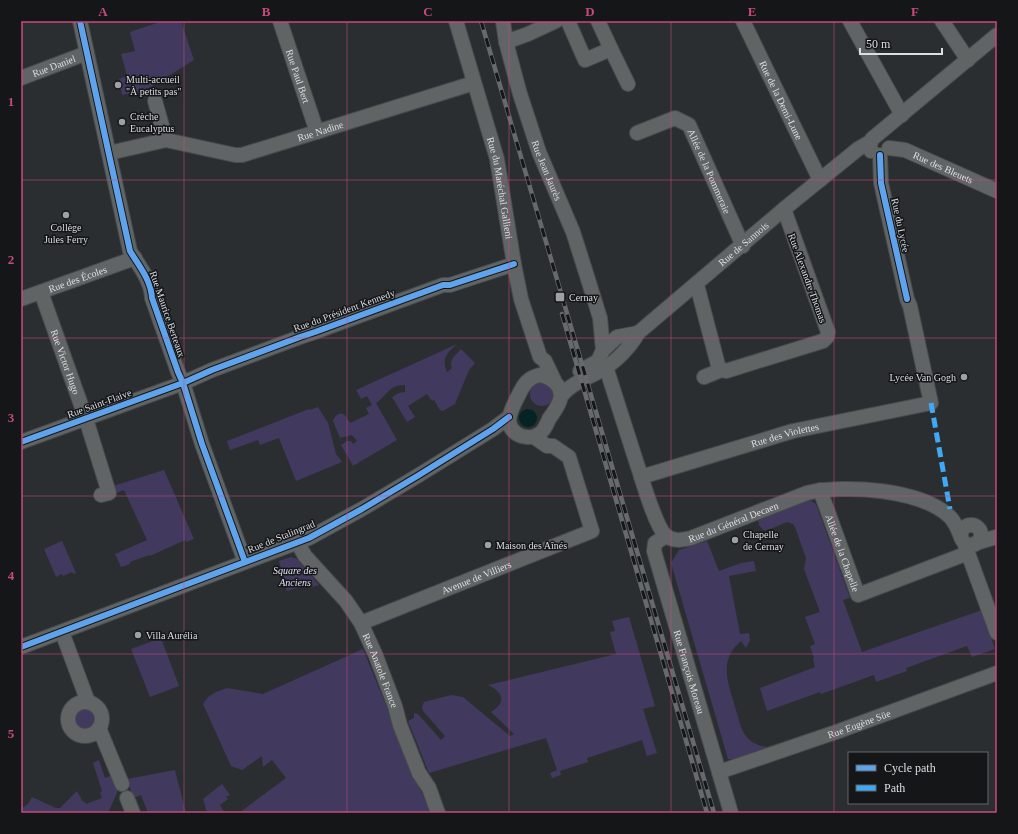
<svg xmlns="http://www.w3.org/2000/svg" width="1018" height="834" font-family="'Times New Roman',serif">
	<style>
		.green { fill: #41395e }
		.water { fill: #042322 }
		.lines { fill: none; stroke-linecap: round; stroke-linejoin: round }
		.minor-casing { stroke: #484b4d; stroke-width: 16 }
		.minor { stroke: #616465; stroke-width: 14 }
		.rail-casing { stroke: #676a6c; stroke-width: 4.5 }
		.rail { stroke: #141618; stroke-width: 3; stroke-dasharray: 9; stroke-linecap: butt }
		.quiet { stroke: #3fa9f5; stroke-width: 5; stroke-dasharray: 10 5; stroke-linecap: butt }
		.cycleway-casing { stroke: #141618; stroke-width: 8 }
		.cycleway { stroke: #60a3ed; stroke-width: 6 }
		.grid { fill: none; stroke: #c84a7d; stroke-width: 1; stroke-opacity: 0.55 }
		.poi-dot { fill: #9ea1a4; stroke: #141618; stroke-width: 1.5 }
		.labels { text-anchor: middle; stroke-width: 3; stroke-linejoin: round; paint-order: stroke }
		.street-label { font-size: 10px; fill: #dcdfe2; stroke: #141618 }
		.poi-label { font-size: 10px; fill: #dcdfe2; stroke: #141618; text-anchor: start }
		.park-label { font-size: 10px; font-style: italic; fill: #e2e0f3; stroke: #141618 }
		.neatline { fill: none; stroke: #c84a7d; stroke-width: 1.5 }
		.grid-label { font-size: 13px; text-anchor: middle; font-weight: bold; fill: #c84a7d }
	</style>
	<rect width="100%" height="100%" fill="#2b2e31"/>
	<path class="green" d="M 163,21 L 181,21 L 194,60 L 154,85 L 145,90 L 122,95 L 119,79 L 127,76 L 121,54 L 135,51 L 130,32 Z
		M 457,344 C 447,353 441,359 447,372 L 452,368 C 448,360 456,355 461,349 L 475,363 L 469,370 L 455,404 L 443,411 L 440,410 L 434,400 L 432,401 L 427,394 L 408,406 L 415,417 L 407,422 L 392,397 L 399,393 L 405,392 L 405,385 C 388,385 387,396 376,403 L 397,440 L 353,466 L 341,445 L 347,441 L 351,441 L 353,444 L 357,441 L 352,435 L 340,438 L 333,421 C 335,415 339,412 344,414 L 350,423 L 369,414 L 366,408 L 372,405 L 367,396 L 361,399 L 356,390 Z
		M530 394a12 12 0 1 1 24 0a12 12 0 1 1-24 0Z
		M 318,407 L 328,423 L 336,454 L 342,462 L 296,481 L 279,438 L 260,445 L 258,440 L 230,450 L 227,441 L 309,409 L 310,410 Z
		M 164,470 L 194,539 L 186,542 L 185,540 L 150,556 L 149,555 L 130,562 L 130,564 L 121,567 L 115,554 L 147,540 L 124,490 L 116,493 L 113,486 Z
		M 810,500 L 816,504 L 850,598 L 843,600 L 862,652 L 982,610 L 995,649 L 972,657 L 967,646 L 906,668 L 907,671 L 876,682 L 874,675 L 821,694 L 820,692 L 767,711 L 760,688 L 815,667 L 813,659 L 814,658 L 810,646 L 815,644 L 805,617 L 820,612 L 804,569 L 806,558 L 795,527 L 793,524 L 787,522 L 768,530 L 763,530 L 759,525 L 758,519 Z
		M 62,541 L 76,573 L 74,574 L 72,572 L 63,576 L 62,574 L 56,577 L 44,549 Z
		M 707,541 L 719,571 L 741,563 L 754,561 L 756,571 L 729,576 L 740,634 L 749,633 L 750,640 L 746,648 L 741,641 C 717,661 729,685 736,710 C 739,718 740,729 746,736 C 751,743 759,746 767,747 L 735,759 L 728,759 L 671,563 L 679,550 Z
		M 291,557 L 297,559 L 319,585 L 313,587 L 312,583 L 287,591 L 279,561 Z
		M 629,617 L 655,706 L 643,709 L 657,753 L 647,756 L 642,740 L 587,758 L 588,762 L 560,771 L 561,775 L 552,778 L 550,773 L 557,770 L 546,738 L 429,773 L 408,721 L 414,718 L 414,713 L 418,714 L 441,740 L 445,736 L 423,711 L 422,707 L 424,702 L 451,695 L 463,697 L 510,736 L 514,734 L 491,712 C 507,702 503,692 488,685 L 616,654 L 610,632 L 615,631 L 612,621 Z
		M 161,638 L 179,686 L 150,697 L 131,649 Z
		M 363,649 L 430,813 L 239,813 L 286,778 L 272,760 L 263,767 L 262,756 L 242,770 L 231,766 L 203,704 L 208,697 L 216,692 L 227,688 L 263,694 Z
		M72 719a13 13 0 1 1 26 0a13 13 0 1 1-26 0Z
		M 99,760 L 105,778 L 115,774 L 120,786 L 108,813 L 23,813 L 22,808 L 28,804 L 32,797 L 56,808 L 60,808 L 77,791 L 83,802 L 84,801 L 86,804 L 102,798 L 100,792 L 102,791 L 93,763 Z
		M 175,770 L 186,813 L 148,813 L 141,795 L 133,798 L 127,779 Z
		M 222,784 L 230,795 L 226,797 L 228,799 L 220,805 L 225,813 L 207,813 L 203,799 Z"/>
	<path class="water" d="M519 418a9 9 0 1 1 18 0a9 9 0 1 1-18 0Z"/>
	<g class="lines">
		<g class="minor-casing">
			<g id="minor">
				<path d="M 80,21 L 130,251 C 139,266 151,280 152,298 L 178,372 L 183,383 L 202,444 L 245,562"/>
				<path id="s1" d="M 280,21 L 317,132"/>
				<path id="s2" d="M 456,21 L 497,159 L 514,264 L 521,299 L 540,357 L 545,361 L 554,380"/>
				<path id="s3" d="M 503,21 L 506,42 L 520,94 L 539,152 L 573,232 L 587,276 L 600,318 L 603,350"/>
				<path d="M 568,21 L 585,60 L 611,49 L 598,21"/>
				<path id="s4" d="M 743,21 L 820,180"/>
				<path d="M 850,21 L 902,115"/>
				<path d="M 942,21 L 968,60"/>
				<path d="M 506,42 L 528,34 L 556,21"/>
				<path d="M 611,49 L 628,84"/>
				<path id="s5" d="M 21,78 L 87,53"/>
				<path d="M 155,101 L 166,140"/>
				<path id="s6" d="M 637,133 L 675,118 L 689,125 L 743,246"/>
				<path id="s7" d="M 889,148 L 905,150 L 997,191"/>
				<path d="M 871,151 L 870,145 L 872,139 L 997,35"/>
				<path id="s8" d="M 109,153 L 166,140 L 235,155 L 242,155 L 474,83"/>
				<path d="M 697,285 L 718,365 L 721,370"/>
				<path id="s9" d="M 41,292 L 86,419 L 109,493 L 101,495"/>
				<path id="s10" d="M 21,299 L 135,258"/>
				<path id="s11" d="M 606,367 C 616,399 626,430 636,461 C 642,478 654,523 665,535 C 673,542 682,540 691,538 L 807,493 C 844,484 923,489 951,518 C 956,524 958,530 961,537"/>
				<path d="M 580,371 L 598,361 L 603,350 L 617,337 L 638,333"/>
				<path d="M 540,375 C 552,377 564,387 560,400 C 558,407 553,413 549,419 C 547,424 544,431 539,434 C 533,438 525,438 519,435 C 502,426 511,410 517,398 C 521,391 523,384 529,380 C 532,377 536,376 540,375 Z"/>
				<path d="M 704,377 L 721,370 L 726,371 L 823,341 L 827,337 L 828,332 L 784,209"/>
				<path id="s12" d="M 561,396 C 571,383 589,378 603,369 C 616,362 631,346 638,333 L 784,209 L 858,149 L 870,142"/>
				<path d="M 21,442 L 183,383 L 212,370 L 300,337 L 315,332 L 443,285 L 450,285 L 514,264"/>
				<path id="s13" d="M 641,477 L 793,431 L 931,403 L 910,306 L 907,299 L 881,183 L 880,155"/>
				<path id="s14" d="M 820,490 L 858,595 L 968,553"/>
				<circle cx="971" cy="535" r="10"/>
				<path id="s15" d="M 666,536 L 655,543 L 654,551 L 731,813"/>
				<path id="s16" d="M 297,542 L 305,556 L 346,601 L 361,623 L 376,656 L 395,706 L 400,725 L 419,773 L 429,788 L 438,813"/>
				<path d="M 976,543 L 996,537"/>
				<path d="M 965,545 L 997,633"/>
				<path id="s17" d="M 361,623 L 592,531 L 569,457 L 553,446 L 547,446 L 534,437"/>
				<path d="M 62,632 L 88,702"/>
				<path d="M 21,647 L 309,538 L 362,509 L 419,475 L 493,429 L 509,417"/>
				<circle cx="85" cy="719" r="17"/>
				<path d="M 99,728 L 122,784"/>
				<path id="s18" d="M 719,772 L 839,731 L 997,673"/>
				<path d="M 127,798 L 133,813"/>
			</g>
		</g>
		<use href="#minor" class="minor"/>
		<g class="rail-casing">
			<path id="rail" d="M 481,21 L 714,813
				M 562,314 L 707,813"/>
		</g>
		<use href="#rail" class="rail"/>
		<path class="quiet" d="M 931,403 L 950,509"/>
		<g class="cycleway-casing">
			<path id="cycleway" d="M 80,21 L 130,251 C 139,266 151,280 152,298 L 178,372 L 183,383 L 202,444 L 245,562
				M 880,155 L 881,183 L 907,299
				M 21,442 L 183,383 L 212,370 L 300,337 L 315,332 L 443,285 L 450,285 L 514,264
				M 21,647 L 309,538 L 362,509 L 419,475 L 493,429 L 509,417"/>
		</g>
		<use href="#cycleway" class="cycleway"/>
	</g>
	<path class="grid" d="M 184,21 L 184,813M 347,21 L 347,813M 509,21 L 509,813M 671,21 L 671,813M 834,21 L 834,813M 21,180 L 997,180M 21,338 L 997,338M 21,496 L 997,496M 21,654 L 997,654"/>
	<g class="poi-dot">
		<circle cx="118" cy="85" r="4"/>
		<circle cx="122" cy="122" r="4"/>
		<circle cx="66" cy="215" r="4"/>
		<rect x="555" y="292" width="10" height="10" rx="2"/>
		<circle cx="964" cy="377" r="4"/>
		<circle cx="735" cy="540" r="4"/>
		<circle cx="488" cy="545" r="4"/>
		<circle cx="138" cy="635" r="4"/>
	</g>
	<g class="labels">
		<g class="street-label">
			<text dy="4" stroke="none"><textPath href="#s5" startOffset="35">Rue Daniel</textPath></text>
			<text dy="4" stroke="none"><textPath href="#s1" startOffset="58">Rue Paul Bert</textPath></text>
			<text dy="4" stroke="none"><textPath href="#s4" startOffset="88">Rue de la Demi-Lune</textPath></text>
			<text dy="4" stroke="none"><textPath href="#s8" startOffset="218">Rue Nadine</textPath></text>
			<text dy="4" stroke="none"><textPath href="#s7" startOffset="58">Rue des Bleuets</textPath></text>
			<text dy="4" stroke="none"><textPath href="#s3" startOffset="156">Rue Jean Jaurès</textPath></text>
			<text dy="4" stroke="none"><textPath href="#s6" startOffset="107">Allée de la Pommeraie</textPath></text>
			<text dy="4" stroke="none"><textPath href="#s2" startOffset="173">Rue du Maréchal Gallieni</textPath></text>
			<text transform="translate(901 225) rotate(78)" y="4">Rue du Lycée</text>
			<text dy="4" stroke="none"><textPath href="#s12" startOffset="239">Rue de Sannois</textPath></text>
			<text transform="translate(808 278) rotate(70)" y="4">Rue Alexandre Thomas</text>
			<text dy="4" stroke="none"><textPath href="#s10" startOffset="60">Rue des Écoles</textPath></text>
			<text transform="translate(344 310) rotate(-20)" y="4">Rue du Président Kennedy</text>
			<text transform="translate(168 314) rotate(71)" y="4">Rue Maurice Berteaux</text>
			<text dy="4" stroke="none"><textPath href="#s9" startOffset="74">Rue Victor Hugo</textPath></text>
			<text transform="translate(99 403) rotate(-20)" y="4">Rue Saint-Flaive</text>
			<text dy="4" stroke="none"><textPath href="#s13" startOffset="150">Rue des Violettes</textPath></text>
			<text dy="4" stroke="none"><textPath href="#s11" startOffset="251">Rue du Général Decaen</textPath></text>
			<text transform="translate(281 536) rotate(-22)" y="4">Rue de Stalingrad</text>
			<text dy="4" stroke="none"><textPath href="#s14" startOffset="67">Allée de la Chapelle</textPath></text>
			<text dy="4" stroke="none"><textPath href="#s17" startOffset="124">Avenue de Villiers</textPath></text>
			<text dy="4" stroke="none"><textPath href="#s16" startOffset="155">Rue Anatole France</textPath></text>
			<text dy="4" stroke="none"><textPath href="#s15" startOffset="147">Rue François Moreau</textPath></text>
			<text dy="4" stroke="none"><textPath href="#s18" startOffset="148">Rue Eugène Süe</textPath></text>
		</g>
		<g class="poi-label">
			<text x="126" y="83">Multi-accueil<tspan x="126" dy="12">"À petits pas"</tspan></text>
			<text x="130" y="120">Crèche<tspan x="130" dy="12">Eucalyptus</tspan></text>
			<text x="66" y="231" text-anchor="middle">Collège<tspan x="66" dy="12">Jules Ferry</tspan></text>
			<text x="569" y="301">Cernay</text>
			<text x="956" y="381" text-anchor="end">Lycée Van Gogh</text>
			<text x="743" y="538">Chapelle<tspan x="743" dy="12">de Cernay</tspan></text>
			<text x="496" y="549">Maison des Aînés</text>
			<text x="146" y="639">Villa Aurélia</text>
		</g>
		<g class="park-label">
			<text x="295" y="574">Square des<tspan x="295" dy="12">Anciens</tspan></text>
		</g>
	</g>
	<rect width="1018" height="834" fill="none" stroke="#141618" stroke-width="44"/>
	<rect x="848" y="752" width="140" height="52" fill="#141618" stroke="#646669"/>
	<rect x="856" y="765" width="20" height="6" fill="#60a3ed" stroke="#646669"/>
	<text x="884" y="772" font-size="12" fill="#dcdfe2">Cycle path</text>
	<rect x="856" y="785" width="20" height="6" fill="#3fa9f5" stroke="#646669"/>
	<text x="884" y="792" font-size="12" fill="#dcdfe2">Path</text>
	<path d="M860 48v6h82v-6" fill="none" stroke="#dcdfe2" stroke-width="2"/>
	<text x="866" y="48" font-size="12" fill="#dcdfe2" stroke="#141618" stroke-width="3" paint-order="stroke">50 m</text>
	<rect x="22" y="22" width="974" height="790" class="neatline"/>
	<g class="grid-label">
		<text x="103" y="16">A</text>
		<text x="266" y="16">B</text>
		<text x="428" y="16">C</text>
		<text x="590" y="16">D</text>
		<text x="752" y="16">E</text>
		<text x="915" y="16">F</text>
		<text x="11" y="106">1</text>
		<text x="11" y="264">2</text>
		<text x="11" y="422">3</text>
		<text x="11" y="580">4</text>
		<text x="11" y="738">5</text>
	</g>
</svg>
